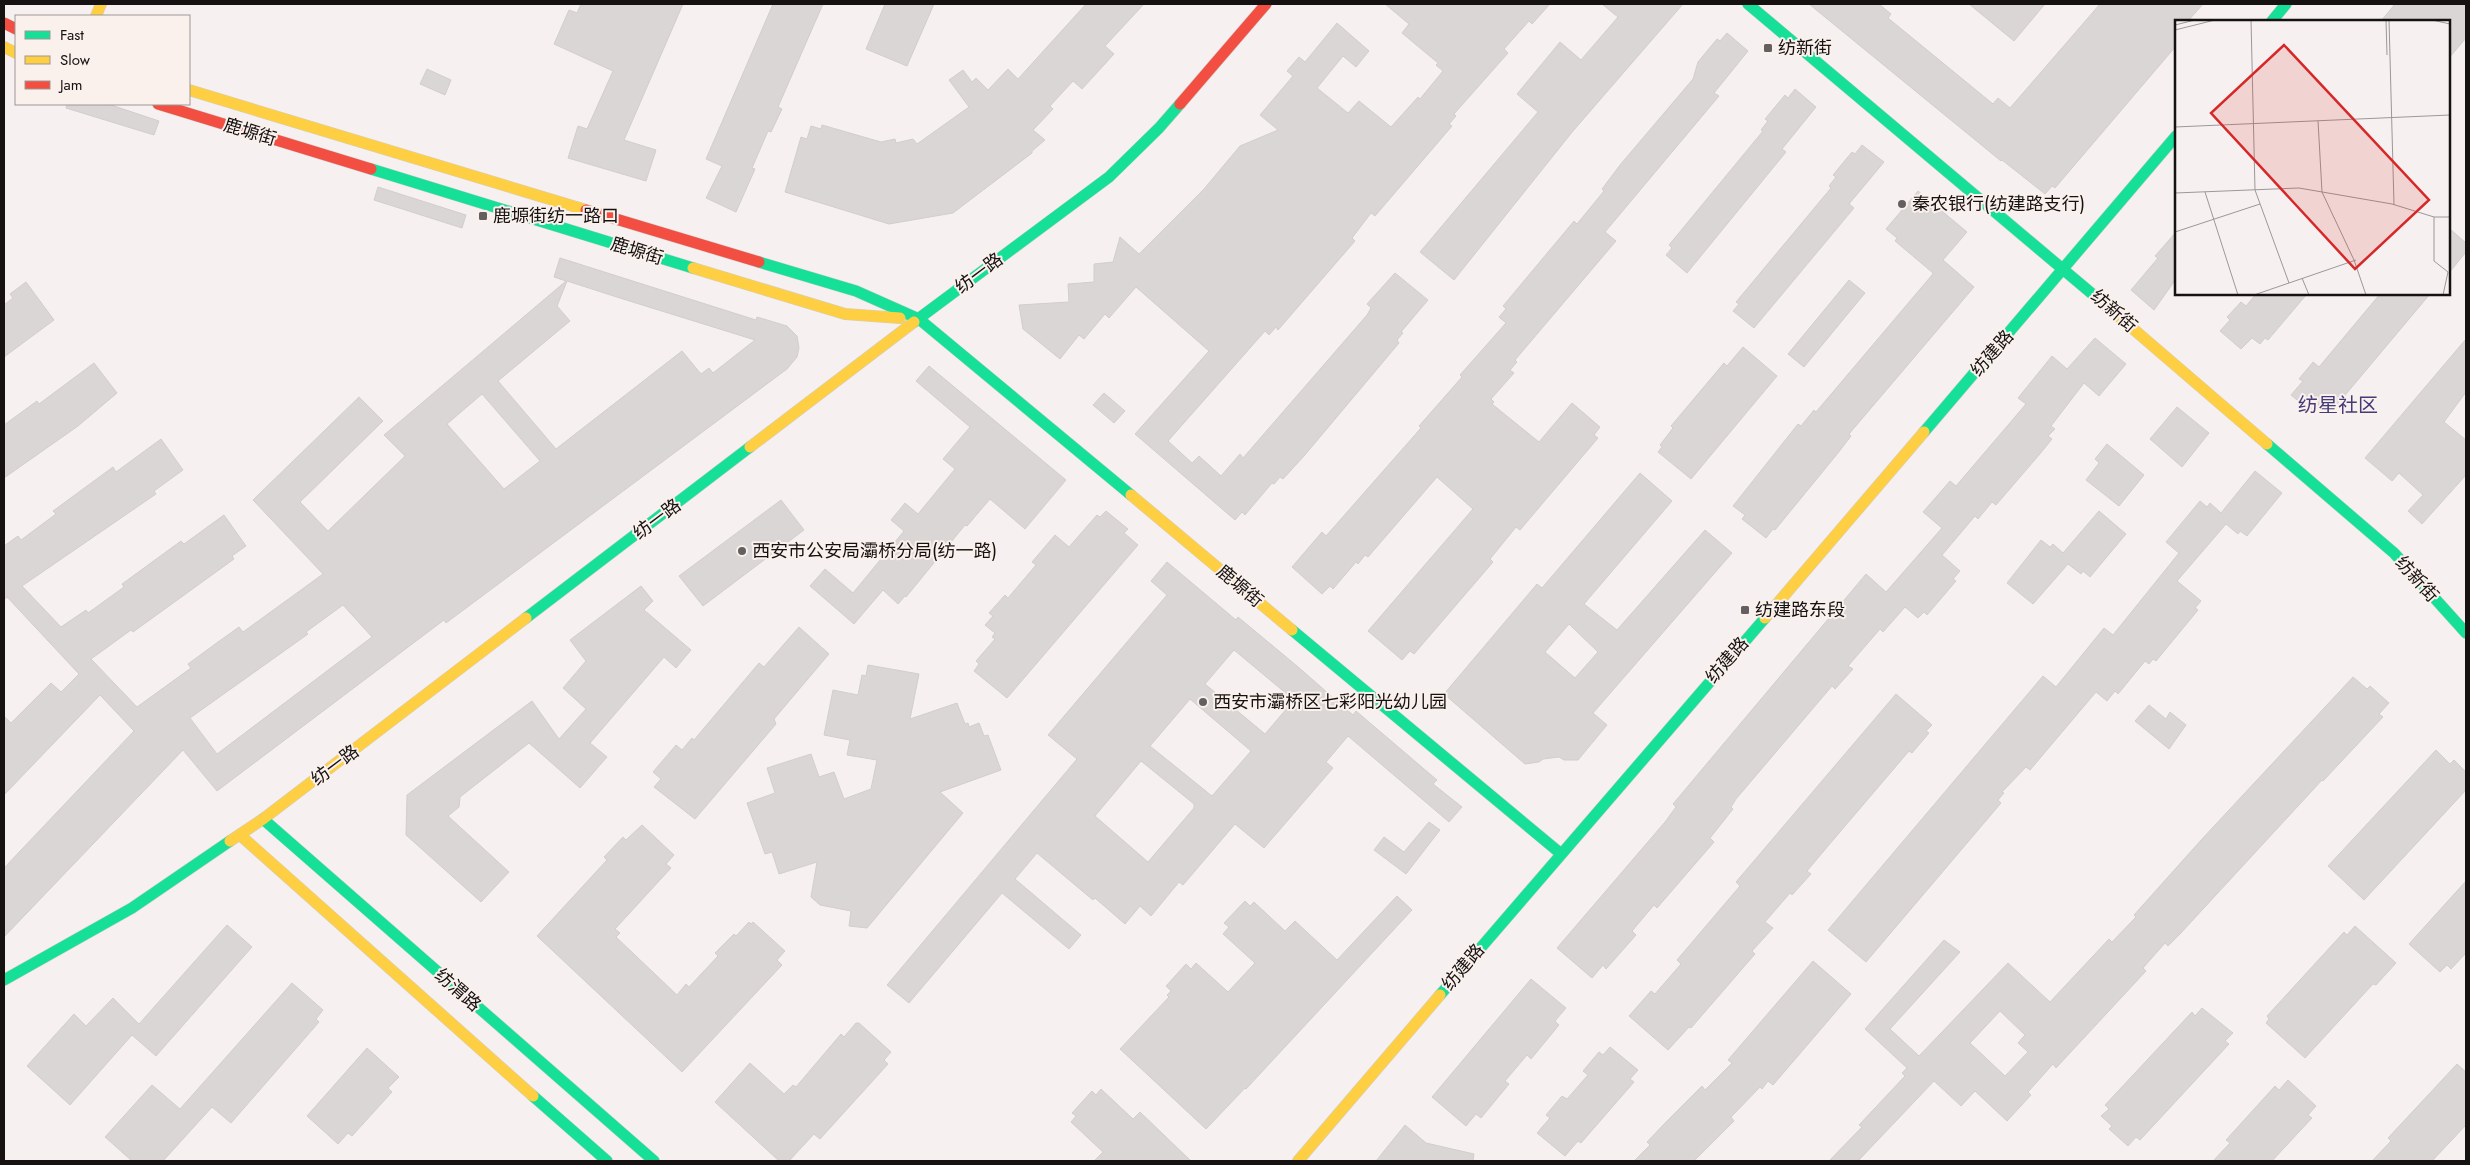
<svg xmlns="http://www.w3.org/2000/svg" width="2470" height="1165" font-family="Jost,'Noto Sans SC',sans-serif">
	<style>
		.building { fill: #dad6d5; stroke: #d2cecc; fill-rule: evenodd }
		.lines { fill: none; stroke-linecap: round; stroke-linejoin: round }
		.fast-casing { stroke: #d1cecd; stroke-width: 12 }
		.slow-casing { stroke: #d1cecd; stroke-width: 12 }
		.jam-casing { stroke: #d1cecd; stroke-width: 12 }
		.fast { stroke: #16e098; stroke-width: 11 }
		.slow { stroke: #ffcf43; stroke-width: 11 }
		.jam { stroke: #f24e42; stroke-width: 11 }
		.poi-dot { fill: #64605f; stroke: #faf0ec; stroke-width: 2 }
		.labels { text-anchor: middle; stroke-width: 4; stroke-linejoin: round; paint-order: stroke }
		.poi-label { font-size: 18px; fill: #151211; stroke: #faf0ec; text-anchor: start }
		.street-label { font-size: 18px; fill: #151211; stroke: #faf0ec }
		.quarter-label { font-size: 20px; fill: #433c79; stroke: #faf0ec }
		.inset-road { fill: none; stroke: #9c9897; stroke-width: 1 }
		.view { fill: #d62828; fill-opacity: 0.15; stroke: #d62828; stroke-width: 2.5 }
		.inset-edge { fill: none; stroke: #151211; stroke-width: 2.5 }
	</style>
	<rect width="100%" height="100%" fill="#f6f1f0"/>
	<path class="building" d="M 581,4 L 683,4 L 624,140 L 656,150 L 646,181 L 568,158 L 578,126 L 587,129 L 613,71 L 554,44 L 569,10 L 577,13 Z
		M 773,4 L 823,4 L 778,107 L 782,109 L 771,132 L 768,131 L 752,168 L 755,169 L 736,212 L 706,198 L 722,166 L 706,159 Z
		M 885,4 L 934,4 L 907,66 L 866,49 Z
		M 1086,4 L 1144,4 L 1105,46 L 1114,54 L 1082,89 L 1073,81 L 1050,106 L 1053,109 L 1033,130 L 1045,140 L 1032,151 L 1032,153 L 953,213 L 889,224 L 785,192 L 801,137 L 807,139 L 811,126 L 821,129 L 822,125 L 881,142 L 895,139 L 896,143 L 913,139 L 917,144 L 969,107 L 949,80 L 963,70 L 972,82 L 976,78 L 988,90 L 1008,69 L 1018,79 Z
		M 1385,4 L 1550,4 L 1532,24 L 1529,21 L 1504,49 L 1508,53 L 1454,114 L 1456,116 L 1449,124 L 1452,126 L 1375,216 L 1371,213 L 1352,238 L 1355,241 L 1278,330 L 1276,327 L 1269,335 L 1265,331 L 1168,441 L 1192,463 L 1199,456 L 1221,476 L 1240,454 L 1243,458 L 1302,390 L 1367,315 L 1371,308 L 1367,304 L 1395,273 L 1428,300 L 1401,332 L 1403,333 L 1397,340 L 1399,343 L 1304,456 L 1283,479 L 1280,477 L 1274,484 L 1272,483 L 1245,515 L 1242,512 L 1235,520 L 1135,434 L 1209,351 L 1136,287 L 1109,318 L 1105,314 L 1084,339 L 1079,335 L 1060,359 L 1023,329 L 1019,305 L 1069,302 L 1068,284 L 1094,282 L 1094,264 L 1113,262 L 1120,237 L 1139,254 L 1204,189 L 1240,146 L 1278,130 L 1260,115 L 1293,76 L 1287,71 L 1299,57 L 1305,62 L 1337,23 L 1369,51 L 1356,67 L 1343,56 L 1317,88 L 1348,113 L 1359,101 L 1391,127 L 1418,97 L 1420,99 L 1443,71 L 1436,65 L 1438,63 L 1402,33 L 1409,24 Z
		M 1602,4 L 1683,4 L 1573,131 L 1454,280 L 1420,252 L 1538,112 L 1517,94 L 1560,42 L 1581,60 L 1618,17 Z
		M 1809,4 L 1879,4 L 1891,14 L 1888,18 L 1993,104 L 1998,98 L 2010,108 L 2100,4 L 2203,4 L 2188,21 L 2176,21 L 2176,46 L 2055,188 L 2052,186 L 2045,194 L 2002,160 L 2001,161 Z
		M 1969,4 L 2045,4 L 2014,41 Z
		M 2395,4 L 2466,4 L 2466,38 L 2449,58 L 2449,21 L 2381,21 Z
		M 1727,33 L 1748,51 L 1714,93 L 1719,96 L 1605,232 L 1616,241 L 1515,360 L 1517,362 L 1510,370 L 1514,373 L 1491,399 L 1494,402 L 1492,404 L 1539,442 L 1572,403 L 1600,427 L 1594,435 L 1598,438 L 1520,530 L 1516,527 L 1490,559 L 1493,562 L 1414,654 L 1410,651 L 1402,660 L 1368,631 L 1473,509 L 1437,477 L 1368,557 L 1365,555 L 1358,564 L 1356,562 L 1333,589 L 1330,586 L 1322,594 L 1292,567 L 1322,532 L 1326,536 L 1421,428 L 1419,426 L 1462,377 L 1460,375 L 1506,323 L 1499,317 L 1506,309 L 1503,306 L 1574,221 L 1577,224 L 1604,191 L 1602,189 L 1620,165 L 1693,79 L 1698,62 L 1717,39 L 1720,41 Z
		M 427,69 L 451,80 L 445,95 L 420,84 Z
		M 1795,89 L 1816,107 L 1782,149 L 1786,152 L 1687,273 L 1666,255 L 1672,248 L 1669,245 L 1763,131 L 1761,130 L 1768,121 L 1765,119 L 1785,95 L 1788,98 Z
		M 67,104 L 108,104 L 159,121 L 154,135 L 66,108 Z
		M 1862,145 L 1884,162 L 1849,204 L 1854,208 L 1754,328 L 1733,311 L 1739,304 L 1736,302 L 1831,188 L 1829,186 L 1836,177 L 1833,175 L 1852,152 L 1855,154 Z
		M 378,187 L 466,215 L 462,228 L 374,200 Z
		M 1918,191 L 1967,232 L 1943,260 L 1974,287 L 1849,434 L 1851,436 L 1838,453 L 1775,530 L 1773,529 L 1766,538 L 1742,519 L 1745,515 L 1733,506 L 1798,424 L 1801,426 L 1814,410 L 1816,412 L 1932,275 L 1933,273 L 1895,241 L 1897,238 L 1886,229 Z
		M 2449,228 L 2466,243 L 2466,252 L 2449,273 Z
		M 2176,232 L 2176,279 L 2154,310 L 2131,290 L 2158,258 L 2155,256 Z
		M 560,258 L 756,320 L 757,317 L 787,326 L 797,336 L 799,348 L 797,357 L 787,369 L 446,623 L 444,620 L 217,791 L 183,750 L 4,937 L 4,868 L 134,731 L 100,695 L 4,795 L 4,716 L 11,723 L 51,683 L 61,692 L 79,674 L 7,597 L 4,600 L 4,546 L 18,536 L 21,540 L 56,514 L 53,511 L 113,467 L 116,472 L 161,439 L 183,470 L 154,491 L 156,494 L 22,586 L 61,627 L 86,610 L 88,613 L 124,587 L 122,584 L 181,541 L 184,544 L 224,515 L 246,546 L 232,556 L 234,559 L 133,632 L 131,630 L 91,659 L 137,707 L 191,668 L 188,664 L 218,642 L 239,627 L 243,632 L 323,574 L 253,500 L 255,498 L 359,397 L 383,421 L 300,502 L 328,531 L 405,456 L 384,435 L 566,281 L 554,277 ZM 567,281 L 623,299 L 755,340 L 713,373 L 709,368 L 701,374 L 682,351 L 556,449 L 498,381 L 570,321 L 557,306 ZM 482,394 L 540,461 L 504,489 L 447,424 ZM 343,605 L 372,637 L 217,754 L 190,718 L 308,634 L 306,632 Z
		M 1849,280 L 1865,293 L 1804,367 L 1788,354 Z
		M 26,282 L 54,320 L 4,357 L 4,305 L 13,298 L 10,294 Z
		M 2256,294 L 2307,294 L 2268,340 L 2265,338 L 2260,344 L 2252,338 L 2241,349 L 2220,331 L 2230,320 L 2227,317 L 2241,302 L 2246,306 Z
		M 2380,294 L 2430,294 L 2341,400 L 2334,407 L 2323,398 L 2314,414 L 2291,395 L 2303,381 L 2299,379 L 2313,362 L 2319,367 Z
		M 2095,338 L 2126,364 L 2099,396 L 2084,383 L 2051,426 L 2055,429 L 2048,436 L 2052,439 L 2039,455 L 1996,505 L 1992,502 L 1978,519 L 1975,516 L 1942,555 L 1960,571 L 1953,579 L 1956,581 L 1927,615 L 1924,612 L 1918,618 L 1905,607 L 1883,632 L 1880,629 L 1848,666 L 1853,669 L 1835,689 L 1832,686 L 1736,799 L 1731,807 L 1733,809 L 1710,838 L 1714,842 L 1657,908 L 1654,905 L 1632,931 L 1636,935 L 1606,969 L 1603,965 L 1592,978 L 1557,948 L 1665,822 L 1676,807 L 1673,804 L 1866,574 L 1886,592 L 1942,528 L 1923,512 L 1950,481 L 1956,486 L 2026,404 L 2018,398 L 2052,356 L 2067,369 Z
		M 2466,339 L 2466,392 L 2444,422 L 2466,440 L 2466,475 L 2422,524 L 2408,511 L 2423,495 L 2399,473 L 2392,481 L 2365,458 Z
		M 1743,347 L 1777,376 L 1691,479 L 1658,452 L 1662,447 L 1660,445 L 1673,428 L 1671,426 L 1724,363 L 1727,366 Z
		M 94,363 L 117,393 L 78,426 L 4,478 L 4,425 L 37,401 L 39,404 Z
		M 929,366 L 1066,480 L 1025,529 L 990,499 L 967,526 L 965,525 L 906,597 L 905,596 L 898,604 L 883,590 L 854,624 L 810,586 L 825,569 L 853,593 L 904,531 L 891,520 L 905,503 L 918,514 L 955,469 L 943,459 L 970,427 L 916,381 Z
		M 1104,393 L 1125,411 L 1114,423 L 1093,405 Z
		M 2177,407 L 2209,433 L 2182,467 L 2150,439 Z
		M 2107,444 L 2144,475 L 2119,506 L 2086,480 L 2099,463 L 2095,459 Z
		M 2255,471 L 2282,493 L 2247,536 L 2240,531 L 2238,534 L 2226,524 L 2177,581 L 2201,601 L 2195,608 L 2198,610 L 2156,661 L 2153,659 L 2149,664 L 2145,661 L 2118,694 L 2115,691 L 2107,701 L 2096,692 L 2030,770 L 2026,767 L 2002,792 L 2004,793 L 1998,800 L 2001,803 L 1866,962 L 1828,930 L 2043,676 L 2056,687 L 2104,628 L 2113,635 L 2179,553 L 2166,542 L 2200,501 L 2207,507 L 2210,503 L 2221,513 Z
		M 1640,473 L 1672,501 L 1584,604 L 1617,630 L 1705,530 L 1732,553 L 1593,713 L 1607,725 L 1578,760 L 1564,760 L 1559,757 L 1543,759 L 1539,762 L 1525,764 L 1444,694 L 1537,584 L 1542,588 ZM 1569,624 L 1598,652 L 1575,678 L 1545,652 Z
		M 781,500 L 804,530 L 703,606 L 679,576 Z
		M 1106,511 L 1128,529 L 1124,533 L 1138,545 L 1007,698 L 974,671 L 979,664 L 976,661 L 995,639 L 992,637 L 995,633 L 985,625 L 993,616 L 989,613 L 1005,595 L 1008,598 L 1036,565 L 1032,562 L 1055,535 L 1069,547 L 1097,515 L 1100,517 Z
		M 2099,511 L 2126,534 L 2090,577 L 2083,571 L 2081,574 L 2068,564 L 2033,604 L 2007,583 L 2041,540 L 2050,547 L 2053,544 L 2063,553 Z
		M 1167,562 L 1236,620 L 1238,617 L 1297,666 L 1353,715 L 1356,711 L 1437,780 L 1433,784 L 1462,807 L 1449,822 L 1348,736 L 1326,762 L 1333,768 L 1264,848 L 1235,824 L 1183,885 L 1179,882 L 1151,916 L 1140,906 L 1125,924 L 1095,898 L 1093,900 L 1037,853 L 1015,879 L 1081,935 L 1069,949 L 1002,893 L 909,1003 L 887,985 L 1077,759 L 1048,735 L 1167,595 L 1151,581 ZM 1234,650 L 1294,700 L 1265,734 L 1205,684 ZM 1190,699 L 1251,751 L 1212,796 L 1150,746 ZM 1141,761 L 1194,804 L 1194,808 L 1148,862 L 1095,816 Z
		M 641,586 L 653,601 L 644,610 L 691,650 L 676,668 L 664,657 L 590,743 L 607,757 L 580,788 L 529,743 L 460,797 L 459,807 L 448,816 L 509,872 L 481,902 L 406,835 L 407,795 L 532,701 L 559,739 L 586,709 L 563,688 L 586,661 L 570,640 Z
		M 799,627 L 829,654 L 774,719 L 776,724 L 695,819 L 654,787 L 661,779 L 653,772 L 676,745 L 682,750 L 692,738 L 694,740 L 759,663 L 764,667 Z
		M 868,665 L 919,674 L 910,719 L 957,703 L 965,724 L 968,723 L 969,727 L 979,723 L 984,736 L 988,735 L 1001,770 L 940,792 L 963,813 L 867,928 L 849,926 L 851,911 L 820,905 L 811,897 L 817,862 L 779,874 L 772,852 L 765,854 L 747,803 L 775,793 L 767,768 L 811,754 L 819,777 L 834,772 L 844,799 L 871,789 L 877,760 L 847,755 L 850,740 L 824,735 L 833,690 L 858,695 L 862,675 L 866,676 Z
		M 2353,677 L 2367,689 L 2370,686 L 2389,703 L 2379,714 L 2383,717 L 2323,781 L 2322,780 L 2180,934 L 2168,946 L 2165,943 L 2143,968 L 2146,971 L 2056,1068 L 2053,1064 L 2028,1092 L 2031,1095 L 2007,1121 L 1975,1091 L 1961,1106 L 1934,1081 L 1858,1161 L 1829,1161 L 1862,1127 L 1859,1125 L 1905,1076 L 1902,1073 L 1907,1068 L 1865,1029 L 1944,940 L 1960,952 L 1890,1029 L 1919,1056 L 2008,963 L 2050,1002 L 2109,939 L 2112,942 L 2136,917 L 2134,915 L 2202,839 ZM 2000,1011 L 2025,1035 L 2018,1043 L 2028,1052 L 2005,1076 L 1970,1043 Z
		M 1896,694 L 1932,725 L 1926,731 L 1929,733 L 1912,753 L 1909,751 L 1828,846 L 1807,871 L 1811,874 L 1792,895 L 1790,893 L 1765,922 L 1773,928 L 1752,951 L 1755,954 L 1691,1028 L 1689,1027 L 1668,1050 L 1629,1016 L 1651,991 L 1655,994 L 1681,964 L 1677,960 L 1740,886 L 1736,882 Z
		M 2149,705 L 2166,719 L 2170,712 L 2186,725 L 2169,749 L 2135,721 Z
		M 2436,750 L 2450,764 L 2454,760 L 2466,772 L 2466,790 L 2364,900 L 2328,866 Z
		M 1429,822 L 1440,830 L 1406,874 L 1374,850 L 1384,837 L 1404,852 Z
		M 642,825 L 674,855 L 666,864 L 671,868 L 615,929 L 620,933 L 616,937 L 677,995 L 686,984 L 689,987 L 718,956 L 715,953 L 734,934 L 736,936 L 749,922 L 751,924 L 753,922 L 785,951 L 777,960 L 782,965 L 682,1072 L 537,936 L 607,860 L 604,857 L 623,837 L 626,840 Z
		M 2466,881 L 2466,953 L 2451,969 L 2447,965 L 2440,972 L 2409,944 Z
		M 1397,896 L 1412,910 L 1246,1089 L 1245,1088 L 1206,1129 L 1120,1049 L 1169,997 L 1167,995 L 1171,991 L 1166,986 L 1186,964 L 1191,969 L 1196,963 L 1228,992 L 1255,963 L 1223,934 L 1229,927 L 1224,923 L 1245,901 L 1250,906 L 1254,902 L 1285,931 L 1295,921 L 1337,960 Z
		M 227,925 L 252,947 L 156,1056 L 132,1035 L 70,1105 L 27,1066 L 74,1014 L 86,1026 L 113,998 L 139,1024 Z
		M 2355,926 L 2396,963 L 2376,985 L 2373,984 L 2305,1058 L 2266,1023 L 2269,1019 L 2267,1016 L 2344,932 L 2347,935 Z
		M 1813,961 L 1851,994 L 1773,1085 L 1768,1081 L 1762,1089 L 1760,1087 L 1731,1117 L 1734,1121 L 1694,1161 L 1634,1161 L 1650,1145 L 1647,1142 L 1666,1122 L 1702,1086 L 1705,1090 L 1732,1063 L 1728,1060 Z
		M 1531,979 L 1566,1008 L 1555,1021 L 1559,1025 L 1531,1059 L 1527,1055 L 1505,1081 L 1509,1084 L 1481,1118 L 1476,1114 L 1466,1126 L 1432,1097 Z
		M 292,983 L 323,1010 L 316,1019 L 319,1022 L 231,1123 L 212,1107 L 163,1161 L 132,1161 L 105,1137 L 152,1085 L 180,1109 Z
		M 2202,1008 L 2233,1033 L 2225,1041 L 2229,1044 L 2140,1140 L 2136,1137 L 2128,1146 L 2109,1129 L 2112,1126 L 2101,1116 L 2109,1109 L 2105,1105 L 2192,1012 L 2195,1016 Z
		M 856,1023 L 859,1023 L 891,1052 L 884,1060 L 888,1064 L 820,1139 L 814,1134 L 789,1161 L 779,1161 L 715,1102 L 750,1063 L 784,1094 L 793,1085 L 796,1087 L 841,1034 L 844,1037 Z
		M 1610,1047 L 1638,1070 L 1630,1079 L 1634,1082 L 1581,1143 L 1578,1141 L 1565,1156 L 1537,1133 L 1550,1118 L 1546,1115 L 1562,1096 L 1567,1099 L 1588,1075 L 1583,1071 L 1599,1052 L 1603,1055 Z
		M 367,1048 L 399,1077 L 388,1088 L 392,1092 L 352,1136 L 348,1133 L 338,1144 L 307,1116 Z
		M 2457,1064 L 2466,1072 L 2466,1125 L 2432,1161 L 2372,1161 L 2391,1141 L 2388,1138 Z
		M 2288,1080 L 2316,1106 L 2308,1115 L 2312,1118 L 2272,1161 L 2213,1161 L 2230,1143 L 2226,1140 L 2275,1086 L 2279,1090 Z
		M 1101,1089 L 1133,1119 L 1140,1112 L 1191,1161 L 1094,1161 L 1103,1152 L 1071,1122 L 1076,1116 L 1072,1113 L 1092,1091 L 1096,1095 Z
		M 1405,1125 L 1426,1143 L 1474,1154 L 1473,1161 L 1376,1161 Z"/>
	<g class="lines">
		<g class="fast-casing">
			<path id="fast" d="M 1748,4 L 2103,303
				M 2272,21 L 2286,4
				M 371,169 L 693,268
				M 759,262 L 856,291 L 919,319 L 1131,495
				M 914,322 L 1109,177 L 1159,128 L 1180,104
				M 1924,432 L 2176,136
				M 2267,444 L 2394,553 L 2466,633
				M 526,618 L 750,447
				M 1292,630 L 1560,853
				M 263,819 L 654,1161
				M 4,980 L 132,908 L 230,841
				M 1440,995 L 1765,618
				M 533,1096 L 607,1161"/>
		</g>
		<g class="slow-casing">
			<path id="slow" d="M 96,16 L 101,4
				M 4,47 L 16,53
				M 189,90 L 586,210
				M 693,268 L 845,314 L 900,318
				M 2103,303 L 2267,444
				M 750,447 L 914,322
				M 1131,495 L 1292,630
				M 1765,618 L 1924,432
				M 240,835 L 533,1096
				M 230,841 L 263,819 L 526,618
				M 1298,1161 L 1440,995"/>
		</g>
		<g class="jam-casing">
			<path id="jam" d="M 4,23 L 16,29
				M 158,104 L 371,169
				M 1180,104 L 1266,4
				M 586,210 L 759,262"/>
		</g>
		<use href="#fast" class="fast"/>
		<use href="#slow" class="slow"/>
		<use href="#jam" class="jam"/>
	</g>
	<g class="poi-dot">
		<rect x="1763" y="43" width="10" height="10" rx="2.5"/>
		<circle cx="1902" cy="204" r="5"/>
		<rect x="478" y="211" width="10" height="10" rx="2.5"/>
		<circle cx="742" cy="551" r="5"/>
		<rect x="1740" y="605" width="10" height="10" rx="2.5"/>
		<circle cx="1203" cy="702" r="5"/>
	</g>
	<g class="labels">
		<g class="poi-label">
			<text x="1778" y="54">纺新街</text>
			<text x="1912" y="210">秦农银行(纺建路支行)</text>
			<text x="493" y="222">鹿塬街纺一路口</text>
			<text x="752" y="557">西安市公安局灞桥分局(纺一路)</text>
			<text x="1755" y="616">纺建路东段</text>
			<text x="1213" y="708">西安市灞桥区七彩阳光幼儿园</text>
		</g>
		<g class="street-label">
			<text transform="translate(250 132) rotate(17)" y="6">鹿塬街</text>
			<text transform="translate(637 251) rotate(17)" y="6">鹿塬街</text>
			<text transform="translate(979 273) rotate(-37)" y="6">纺一路</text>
			<text transform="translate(2114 311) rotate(41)" y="6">纺新街</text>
			<text transform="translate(1992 353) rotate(-49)" y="6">纺建路</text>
			<text transform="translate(657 519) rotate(-37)" y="6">纺一路</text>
			<text transform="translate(2417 579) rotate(48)" y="6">纺新街</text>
			<text transform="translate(1240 586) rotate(40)" y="6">鹿塬街</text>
			<text transform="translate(1727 660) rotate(-49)" y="6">纺建路</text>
			<text transform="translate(335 765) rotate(-37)" y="6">纺一路</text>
			<text transform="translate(1463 967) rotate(-50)" y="6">纺建路</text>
			<text transform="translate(458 990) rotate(41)" y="6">纺渭路</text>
		</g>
		<g class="quarter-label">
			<text x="2338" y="412">纺星社区</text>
		</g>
	</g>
	<g transform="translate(2175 20)">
		<rect width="275" height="275" fill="#f6f1f0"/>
		<path class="inset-road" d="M 76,0 L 80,170 L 114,263M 211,0 L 212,35M 214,0 L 219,185M 257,0 L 275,4M 0,5 L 20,0M 0,10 L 40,0M 143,101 L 147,172 L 179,240 L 191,275M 0,107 L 275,95M 30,172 L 63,275M 0,173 L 124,168 L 217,184 L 259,197 L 275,197M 259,197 L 259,241 L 273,252 L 268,275M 0,212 L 85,184M 127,258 L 134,275M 79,275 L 181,240"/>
		<path class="view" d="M 109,25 L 254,180 L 180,249 L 36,93 Z"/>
		<rect width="275" height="275" class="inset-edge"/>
	</g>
	<rect width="2470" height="1165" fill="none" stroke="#151211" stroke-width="10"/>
	<rect x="15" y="15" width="175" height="90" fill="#faf0ec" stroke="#9e9794"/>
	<rect x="25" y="31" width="25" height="8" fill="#16e098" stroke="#9e9794"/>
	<text x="60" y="40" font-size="15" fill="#151211">Fast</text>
	<rect x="25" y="56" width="25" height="8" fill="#ffcf43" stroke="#9e9794"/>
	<text x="60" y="65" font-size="15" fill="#151211">Slow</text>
	<rect x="25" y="81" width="25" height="8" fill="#f24e42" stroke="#9e9794"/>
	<text x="60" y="90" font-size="15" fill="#151211">Jam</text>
</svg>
